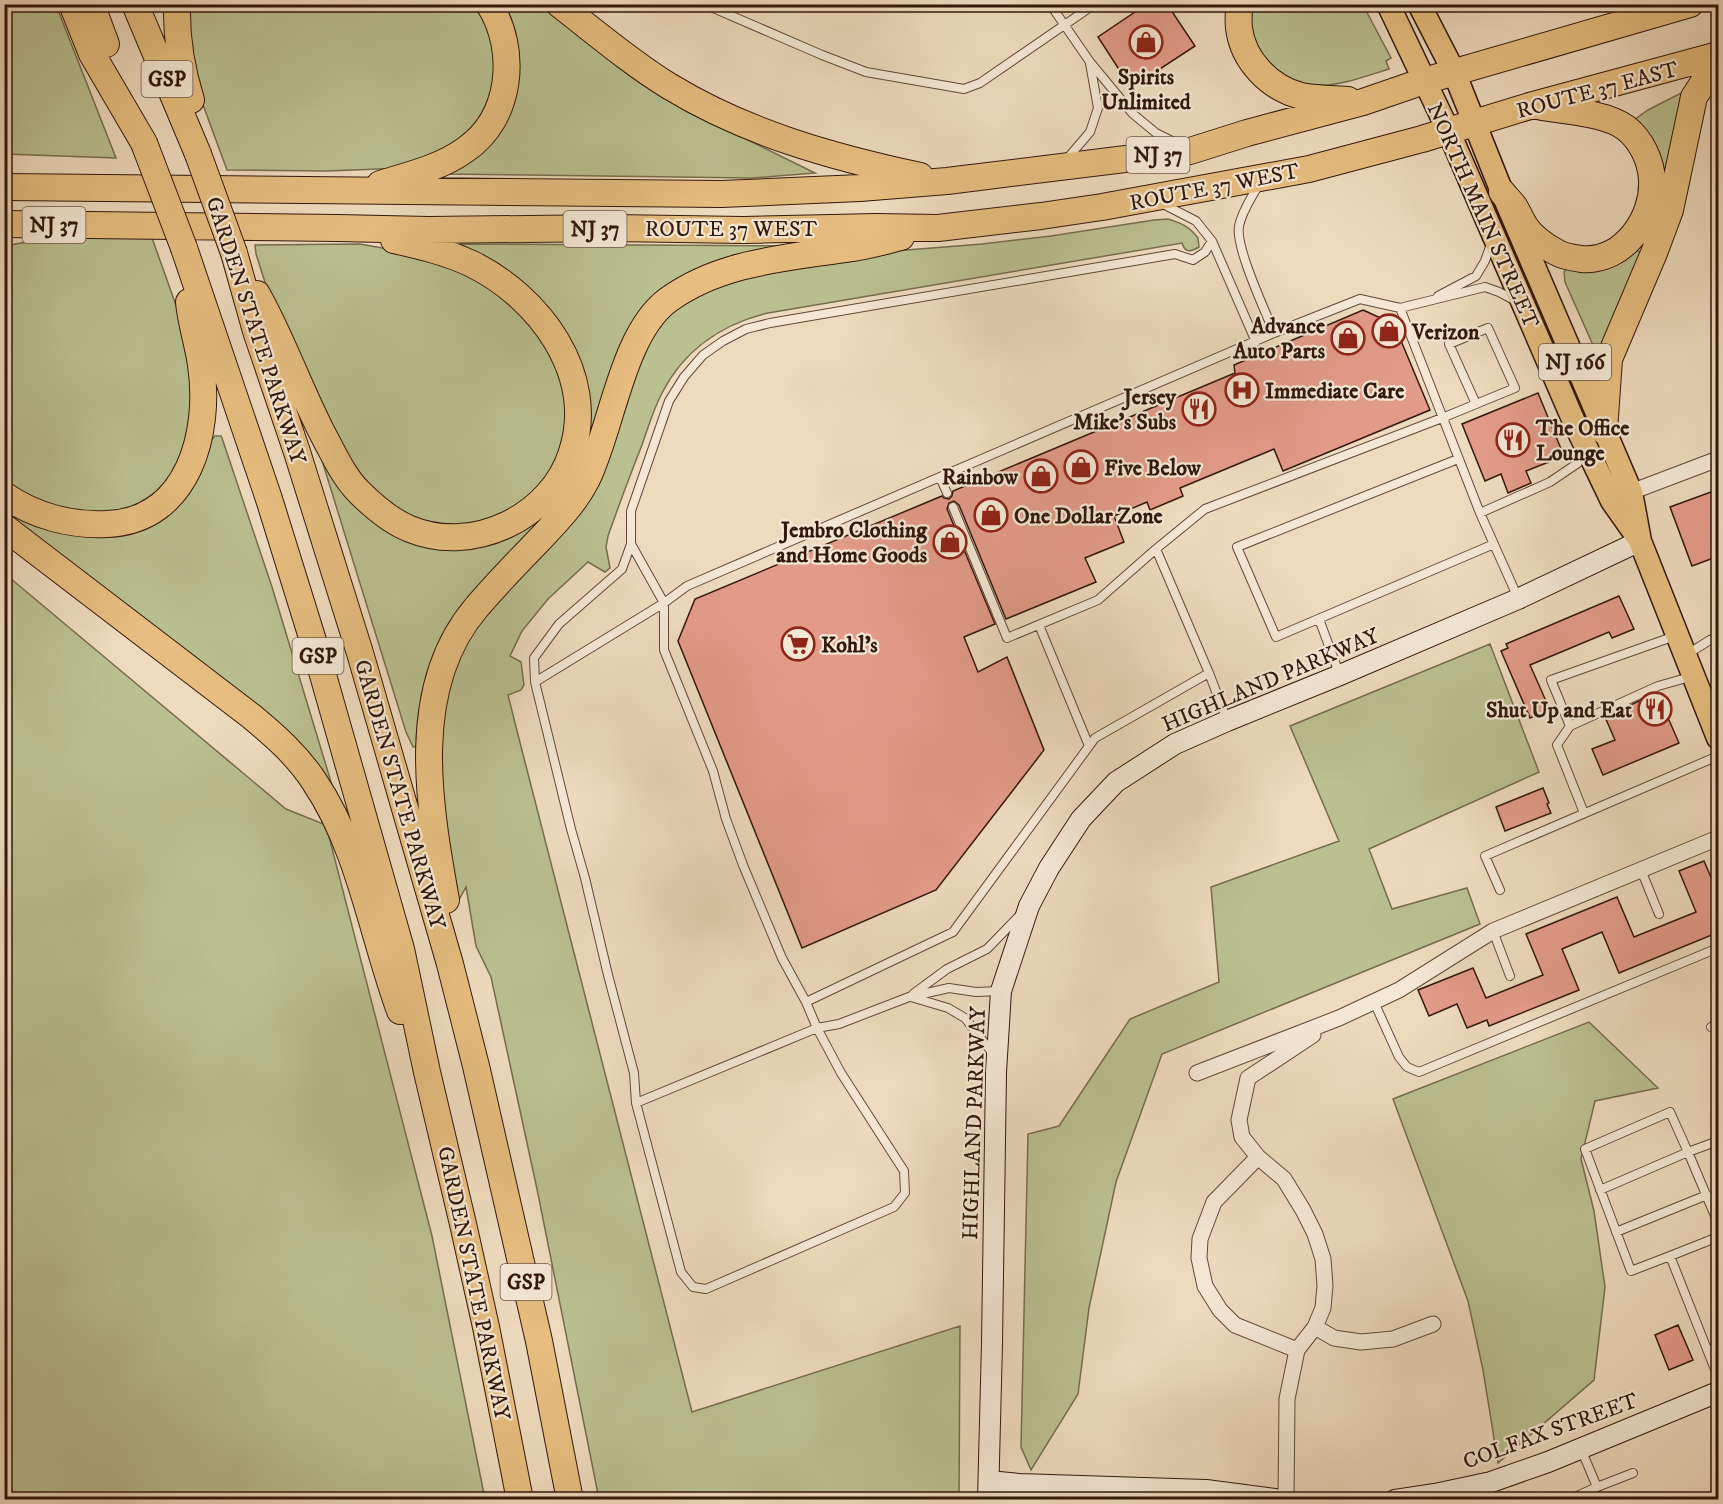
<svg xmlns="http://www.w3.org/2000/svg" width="1723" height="1504" font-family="'IM FELL DW Pica',serif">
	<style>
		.green { fill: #bac090; stroke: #766c4e; stroke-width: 1.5 }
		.building { fill: #e39b89; stroke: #32170b; stroke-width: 1.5 }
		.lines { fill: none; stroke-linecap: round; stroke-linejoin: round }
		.lane-casing { stroke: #614838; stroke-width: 10 }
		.street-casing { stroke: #614838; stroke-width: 17 }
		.secondary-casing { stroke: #32170b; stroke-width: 22 }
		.primary-casing { stroke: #32170b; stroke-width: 25 }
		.highway-casing { stroke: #32170b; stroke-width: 28 }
		.lane { stroke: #f4e8d5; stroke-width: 8 }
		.street { stroke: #f4e8d5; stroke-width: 15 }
		.secondary { stroke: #f4e8d5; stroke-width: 20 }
		.primary { stroke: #e7be7f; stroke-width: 22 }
		.highway { stroke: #e7be7f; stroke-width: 26 }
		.highway-bridge-casing { stroke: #32170b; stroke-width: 28; stroke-linecap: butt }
		.highway-bridge { stroke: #e7be7f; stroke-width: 26 }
		.labels { text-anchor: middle; stroke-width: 4.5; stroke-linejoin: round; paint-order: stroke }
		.shield { fill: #f4e8d5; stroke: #6c5648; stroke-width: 1.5 }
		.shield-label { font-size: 21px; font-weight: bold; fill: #32170b }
		.poi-label { font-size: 22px; font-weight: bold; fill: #32170b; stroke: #f4e8d5; text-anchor: start }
		.street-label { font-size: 22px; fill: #32170b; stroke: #f4e8d5 }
	</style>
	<rect width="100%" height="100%" fill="#eedbbe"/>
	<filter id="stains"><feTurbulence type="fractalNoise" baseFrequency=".00333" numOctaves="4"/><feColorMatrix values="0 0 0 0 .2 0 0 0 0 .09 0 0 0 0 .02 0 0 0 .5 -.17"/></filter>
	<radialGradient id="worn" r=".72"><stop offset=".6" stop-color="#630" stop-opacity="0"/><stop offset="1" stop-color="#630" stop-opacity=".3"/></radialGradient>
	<path class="green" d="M 5,4 L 56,5 L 116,158 L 5,154 Z
		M 542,4 L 611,58 L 689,111 L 815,173 L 752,178 L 443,174 L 495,134 L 499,5 Z
		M 187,5 L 473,5 L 485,22 L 491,35 L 495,61 L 493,88 L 481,119 L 456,146 L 405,168 L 327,171 L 227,170 L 202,102 L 193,73 Z
		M 1248,5 L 1363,5 L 1391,58 L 1386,61 L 1389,69 C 1347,82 1303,101 1267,64 C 1264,60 1257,55 1254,50 C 1251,44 1249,13 1248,5 Z
		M 1683,92 L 1667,184 L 1634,120 L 1648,110 Z
		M 1168,219 C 1181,223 1190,227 1198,238 L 1199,247 C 1191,252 1185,253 1182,243 L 768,313 C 722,324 684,350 662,393 C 653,410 648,428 642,445 C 630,475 619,505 608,536 L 606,547 L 610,568 L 605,572 L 588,562 L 548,599 L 522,631 L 510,656 L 521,662 L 524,685 L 521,690 L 508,695 L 516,727 L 692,1412 L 960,1326 L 959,1499 L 599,1499 L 537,1189 L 491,977 L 476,946 L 466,887 L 455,907 L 437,798 L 444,688 L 470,630 L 577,509 L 643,346 L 677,303 L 730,278 L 894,251 L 982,244 L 1051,236 L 1154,220 Z
		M 96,238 L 152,238 L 183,325 L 196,407 L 174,475 L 152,495 L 129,509 L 89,514 L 34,501 L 5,481 L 4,246 L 39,240 Z
		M 360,244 L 410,253 L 477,278 L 518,310 L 552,354 L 569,400 L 563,451 L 539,489 L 492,521 L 453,527 L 408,517 L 378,497 L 347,460 L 278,323 L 256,254 L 255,245 Z
		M 461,244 L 785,246 L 673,285 L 569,490 L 468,602 L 418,746 L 413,747 L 406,732 L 320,454 L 400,534 L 543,512 L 580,374 L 459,245 Z
		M 1635,250 L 1643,253 L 1601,353 L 1598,352 L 1592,343 L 1565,282 L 1564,272 L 1567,268 Z
		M 215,436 L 221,436 L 222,438 L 272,587 L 338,805 L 216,676 L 5,514 L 4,506 L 124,532 Z
		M 4,573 L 286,809 L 326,825 L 432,1236 L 485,1499 L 5,1499 Z
		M 1490,644 L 1539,772 L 1369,849 L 1392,909 L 1467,888 L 1480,924 L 1162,1054 L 1116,1182 L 1089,1308 L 1078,1394 L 1031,1470 L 1021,1447 L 1028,1134 L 1059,1126 L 1130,1019 L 1219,982 L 1211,887 L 1339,841 L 1290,726 Z
		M 1589,1022 L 1658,1088 L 1595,1101 L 1581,1159 L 1594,1211 L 1605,1287 L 1594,1380 L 1498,1463 L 1483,1370 L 1468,1301 L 1393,1099 Z"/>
	<path class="building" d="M 1147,4 L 1167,4 L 1195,46 L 1131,88 L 1098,37 Z
		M 1363,310 L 1394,324 L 1430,410 L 1283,471 L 1274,449 L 1180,488 L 1183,496 L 1150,510 L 1147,502 L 1114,516 L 1124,542 L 1085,558 L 1096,582 L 1006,619 L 959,505 L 954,501 L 949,503 L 947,509 L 995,624 L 964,637 L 978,672 L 1007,657 L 1044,750 L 936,890 L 802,948 L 678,641 L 695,599 L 942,496 L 944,498 L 949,499 L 952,496 L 953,491 L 1235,373 L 1234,365 Z
		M 1538,393 L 1564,456 L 1526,471 L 1531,483 L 1508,493 L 1501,474 L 1485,481 L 1462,424 Z
		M 1719,489 L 1719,556 L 1692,566 L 1670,507 Z
		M 1619,596 L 1634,629 L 1612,638 L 1609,632 L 1530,665 L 1550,710 L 1530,718 L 1501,651 L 1508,648 L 1506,644 Z
		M 1659,697 L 1679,743 L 1603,775 L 1592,749 L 1615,740 L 1605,717 L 1643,699 L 1645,703 Z
		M 1543,788 L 1549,803 L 1547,804 L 1551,813 L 1505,831 L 1496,807 Z
		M 1704,861 L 1719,896 L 1719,932 L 1619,973 L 1602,932 L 1562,949 L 1579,990 L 1489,1026 L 1487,1020 L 1467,1028 L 1457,1004 L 1429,1016 L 1418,990 L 1473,968 L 1486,998 L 1543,975 L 1526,934 L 1617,897 L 1634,937 L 1696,912 L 1679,871 Z
		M 1678,1325 L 1693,1360 L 1669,1370 L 1655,1335 Z"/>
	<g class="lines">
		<g class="lane-casing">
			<path id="lane" d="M 704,4 L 822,55 L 866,72 L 964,89 L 980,83 L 1095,4
				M 1050,4 L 1090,62 L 1133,114 L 1156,133 L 1178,144
				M 1066,160 L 1090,132 L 1098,108 L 1090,63
				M 1259,184 C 1252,197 1242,211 1239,226 C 1235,247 1265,310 1274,333
				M 1161,203 L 1196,221 L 1212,241 L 1256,342
				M 1438,296 L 1476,276 L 1485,261 L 1491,244
				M 1400,308 L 1480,513 L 1518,598
				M 1458,459 L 1237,547 L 1276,637 L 1494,544
				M 940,477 L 947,493
				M 953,507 L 1007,638 L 1098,600 L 1156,549
				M 1480,513 L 1550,482 L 1578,463 L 1584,451
				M 631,544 L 622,569 L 559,624 L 534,658 L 535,682 L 571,829 L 585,878 L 608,975 L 634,1073 L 636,1103 L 681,1272 L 693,1287 L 706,1289 L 894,1207 L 905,1193 L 904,1171 L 841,1073 L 817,1028 L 806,1002 L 782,958 L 743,865 L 726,819 L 713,771 L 664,650 L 664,603 L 631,544 L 631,511 L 669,401 L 684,377 L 703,355 L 723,341 L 746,329 L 770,323 L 1175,254 L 1193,260 L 1205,252 L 1212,241
				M 1319,619 L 1339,673
				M 1039,625 L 1089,746
				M 1686,655 L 1710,640 L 1718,637
				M 535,682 L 664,603 L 687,586 L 1274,333 L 1360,299 L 1400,308 L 1485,287 L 1499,292 L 1516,301
				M 1227,720 L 1209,673 L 1156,549 L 1205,509 L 1442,418 L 1515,388 L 1488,328 L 1449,344 L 1476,404
				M 1570,726 L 1551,680 L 1675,636
				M 1584,813 L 1557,745 L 1570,726 L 1658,686 L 1690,677
				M 1641,870 L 1659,914
				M 1500,890 L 1485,856 L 1718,756
				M 1493,931 L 1510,976
				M 913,994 L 947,969 L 987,949 L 1020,915
				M 911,997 L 948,1008 L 965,1018 L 994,1055
				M 806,1002 L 953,932 L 1095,738 L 1209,673
				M 1374,1002 L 1399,1057 L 1407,1067 L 1419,1072 L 1718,948
				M 1711,1027 L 1718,1023
				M 636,1103 L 817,1028 L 839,1024 L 909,997 L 949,988 L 976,992 L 1000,991
				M 1718,1141 L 1688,1152 L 1670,1112 L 1585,1149 L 1631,1271 L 1670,1256 L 1718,1377
				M 1600,1190 L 1688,1152 L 1718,1223
				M 1616,1232 L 1707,1195
				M 1670,1256 L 1718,1237
				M 1708,1351 L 1718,1347
				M 1581,1449 L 1597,1487 L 1633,1473
				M 1568,1500 L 1597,1487"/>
		</g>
		<g class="street-casing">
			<path id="street" d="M 1631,492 L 1718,459
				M 1197,1073 L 1339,1018 L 1399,990 L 1493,931 L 1718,838
				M 1258,1157 L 1214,1202 L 1200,1239 L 1199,1258 L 1205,1286 L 1220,1310 L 1235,1325 L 1297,1350
				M 1315,1327 L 1334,1338 L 1361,1342 L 1393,1339 L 1433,1324
				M 1286,1500 L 1287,1399 L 1297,1350 L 1315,1327 L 1323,1308 L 1325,1286 L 1323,1259 L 1315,1234 L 1303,1210 L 1284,1179 L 1258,1157 L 1242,1137 L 1239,1120 L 1248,1078 L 1313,1035"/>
		</g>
		<g class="secondary-casing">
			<path id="secondary" d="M 989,1481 L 1019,1484 L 1206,1490 L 1282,1500
				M 988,1500 L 992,1343 L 996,1072 L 1001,991 L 1029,906 L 1049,868 L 1081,819 L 1116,782 L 1175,744 L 1227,721 L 1340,675 L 1518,599 L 1640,541
				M 1395,1500 L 1435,1494 L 1491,1482 L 1548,1462 L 1718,1392"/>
		</g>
		<g class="primary-casing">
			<path id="primary" d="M 1388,4 L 1448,130 L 1575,424 L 1612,501 L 1636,535
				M 1419,4 L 1454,72 L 1502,192 L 1631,492 L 1640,541 L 1718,738"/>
		</g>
		<g class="highway-casing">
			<path id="highway" d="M 72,4 L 92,54 L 144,143
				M 91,4 L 106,44
				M 135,4 L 198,154
				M 177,4 C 176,38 181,68 191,100
				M 559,4 C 595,32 630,62 669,86 C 746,133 832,157 920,176
				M 1239,4 C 1239,12 1238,20 1239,28 C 1243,61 1270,88 1301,96 C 1316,99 1333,99 1348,100
				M 380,184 C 409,175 440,168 465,150 C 512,118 518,50 489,4
				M 4,187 L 721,194 L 860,188 L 947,181 L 1190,151 L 1247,133 L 1363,102 L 1424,81 L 1690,4
				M 1502,192 C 1506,197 1510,201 1514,206 C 1518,212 1521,220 1525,226 C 1531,236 1546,247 1556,252 C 1564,257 1574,258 1582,259 C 1624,262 1654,218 1652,180 C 1651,160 1641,140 1626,128 C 1606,113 1566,111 1542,107
				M 4,224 L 338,228 L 429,230 L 613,228 L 744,230 L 877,227 L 938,228 L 1041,216 L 1102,207 L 1309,169 L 1422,139 L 1533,105 L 1718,55
				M 184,248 L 269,499 L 315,647 L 401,949 L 427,1072 L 463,1224 L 486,1327 L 520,1500
				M 234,253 L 256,331 L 297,452 L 360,653 L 450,964 L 476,1066 L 539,1341 L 570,1500
				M 257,294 C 284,342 301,394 327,442 C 336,459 345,478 359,492 C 374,507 390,521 410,529 C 473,555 552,517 572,452 C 597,374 539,297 472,264 C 447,252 420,246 394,240
				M 1604,431 L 1609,359 L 1654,253 L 1670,210 L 1694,97 L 1705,80 L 1718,68
				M 4,495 C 34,516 71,526 108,524 C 189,520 211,432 201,365 C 198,343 191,324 189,302
				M 4,527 L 251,716 C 274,735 297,755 314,781 C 360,849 372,935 400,1011
				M 446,900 C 429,805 408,688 476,608 C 497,583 520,560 542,537 C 559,519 576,501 587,479 C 612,428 622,334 668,300 C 722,261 788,258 852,248 C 868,246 885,241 901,237"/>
		</g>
		<use href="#lane" class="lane"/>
		<use href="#street" class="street"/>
		<use href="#secondary" class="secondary"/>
		<use href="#primary" class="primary"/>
		<use href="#highway" class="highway"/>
		<g class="highway-bridge-casing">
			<path id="highway-bridge" d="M 144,143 L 184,248
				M 198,154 L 234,253"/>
		</g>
		<use href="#highway-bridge" class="highway-bridge"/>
	</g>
	<defs>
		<g id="shop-ring" transform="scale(1.725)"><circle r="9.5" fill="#f4e8d5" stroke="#8f2418" stroke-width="1.5"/><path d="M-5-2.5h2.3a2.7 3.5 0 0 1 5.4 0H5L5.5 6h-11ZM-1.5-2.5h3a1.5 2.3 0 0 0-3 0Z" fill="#8f2418"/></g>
		<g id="hospital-ring" transform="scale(1.725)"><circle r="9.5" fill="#f4e8d5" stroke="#8f2418" stroke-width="1.5"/><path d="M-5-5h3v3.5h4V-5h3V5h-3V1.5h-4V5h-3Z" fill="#8f2418"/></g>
		<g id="restaurant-ring" transform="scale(1.725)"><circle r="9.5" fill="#f4e8d5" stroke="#8f2418" stroke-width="1.5"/><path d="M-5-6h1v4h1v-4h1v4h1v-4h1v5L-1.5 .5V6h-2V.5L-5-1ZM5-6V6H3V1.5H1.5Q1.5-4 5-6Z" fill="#8f2418"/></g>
		<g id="supermarket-ring" transform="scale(1.725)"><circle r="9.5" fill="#f4e8d5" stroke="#8f2418" stroke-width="1.5"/><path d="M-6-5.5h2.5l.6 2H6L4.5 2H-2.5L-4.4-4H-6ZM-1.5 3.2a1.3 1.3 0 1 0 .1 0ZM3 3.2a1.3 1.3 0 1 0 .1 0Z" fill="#8f2418"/></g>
	</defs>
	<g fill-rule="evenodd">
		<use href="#shop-ring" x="1146" y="42"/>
		<use href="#shop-ring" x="1389" y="331"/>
		<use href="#shop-ring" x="1348" y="338"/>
		<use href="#hospital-ring" x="1242" y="390"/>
		<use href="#restaurant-ring" x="1199" y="409"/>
		<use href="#restaurant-ring" x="1513" y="440"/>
		<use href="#shop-ring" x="1081" y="467"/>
		<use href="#shop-ring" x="1041" y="476"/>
		<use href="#shop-ring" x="991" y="515"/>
		<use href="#shop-ring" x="950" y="542"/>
		<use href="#supermarket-ring" x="798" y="644"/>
		<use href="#restaurant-ring" x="1655" y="709"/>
	</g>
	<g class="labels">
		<g class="shield">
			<rect x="141.5" y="61" width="51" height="36" rx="4.5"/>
			<rect x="1126.5" y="137" width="63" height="36" rx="4.5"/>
			<rect x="22.5" y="207" width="63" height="36" rx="4.5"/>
			<rect x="563.5" y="211" width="63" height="36" rx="4.5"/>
			<rect x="1539" y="344" width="72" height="36" rx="4.5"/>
			<rect x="292.5" y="638" width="51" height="36" rx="4.5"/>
			<rect x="500.5" y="1264" width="51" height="36" rx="4.5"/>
		</g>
		<g class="shield-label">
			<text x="167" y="86">GSP</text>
			<text x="1158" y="162">NJ 37</text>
			<text x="54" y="232">NJ 37</text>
			<text x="595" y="236">NJ 37</text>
			<text x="1575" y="369">NJ 166</text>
			<text x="318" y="663">GSP</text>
			<text x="526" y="1289">GSP</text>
		</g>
		<g class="poi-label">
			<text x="1146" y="84" text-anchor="middle">Spirits<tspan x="1146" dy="25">Unlimited</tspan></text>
			<text x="1325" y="333" text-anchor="end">Advance<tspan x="1325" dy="25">Auto Parts</tspan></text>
			<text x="1412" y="339">Verizon</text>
			<text x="1265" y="398">Immediate Care</text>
			<text x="1176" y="404" text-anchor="end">Jersey<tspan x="1176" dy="25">Mike's Subs</tspan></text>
			<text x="1536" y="435">The Office<tspan x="1536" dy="25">Lounge</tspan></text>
			<text x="1104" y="475">Five Below</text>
			<text x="1018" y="484" text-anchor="end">Rainbow</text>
			<text x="1014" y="523">One Dollar Zone</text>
			<text x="927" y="537" text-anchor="end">Jembro Clothing<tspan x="927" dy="25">and Home Goods</tspan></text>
			<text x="821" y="652">Kohl's</text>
			<text x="1632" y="717" text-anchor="end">Shut Up and Eat</text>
		</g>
		<g class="street-label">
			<text transform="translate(1597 89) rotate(-15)" y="8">ROUTE 37 EAST</text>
			<text transform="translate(1214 186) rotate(-11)" y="8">ROUTE 37 WEST</text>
			<text transform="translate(1484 215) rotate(66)" y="8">NORTH MAIN STREET</text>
			<text x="731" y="236">ROUTE 37 WEST</text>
			<text transform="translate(257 330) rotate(72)" y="8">GARDEN STATE PARKWAY</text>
			<text transform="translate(1270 679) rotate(-23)" y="8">HIGHLAND PARKWAY</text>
			<text transform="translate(401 794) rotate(74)" y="8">GARDEN STATE PARKWAY</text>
			<text transform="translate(973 1123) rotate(-88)" y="8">HIGHLAND PARKWAY</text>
			<text transform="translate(475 1283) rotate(78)" y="8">GARDEN STATE PARKWAY</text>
			<text transform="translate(1550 1430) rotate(-20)" y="8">COLFAX STREET</text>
		</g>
	</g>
	<rect width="1723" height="1504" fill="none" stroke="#eedbbe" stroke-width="24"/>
	<rect x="6" y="6" width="1711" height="1492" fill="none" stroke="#32170b" stroke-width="3"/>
	<rect x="12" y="12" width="1699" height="1480" fill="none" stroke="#32170b" stroke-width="1.5"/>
	<rect width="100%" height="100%" filter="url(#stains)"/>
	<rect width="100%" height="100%" fill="url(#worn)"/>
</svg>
